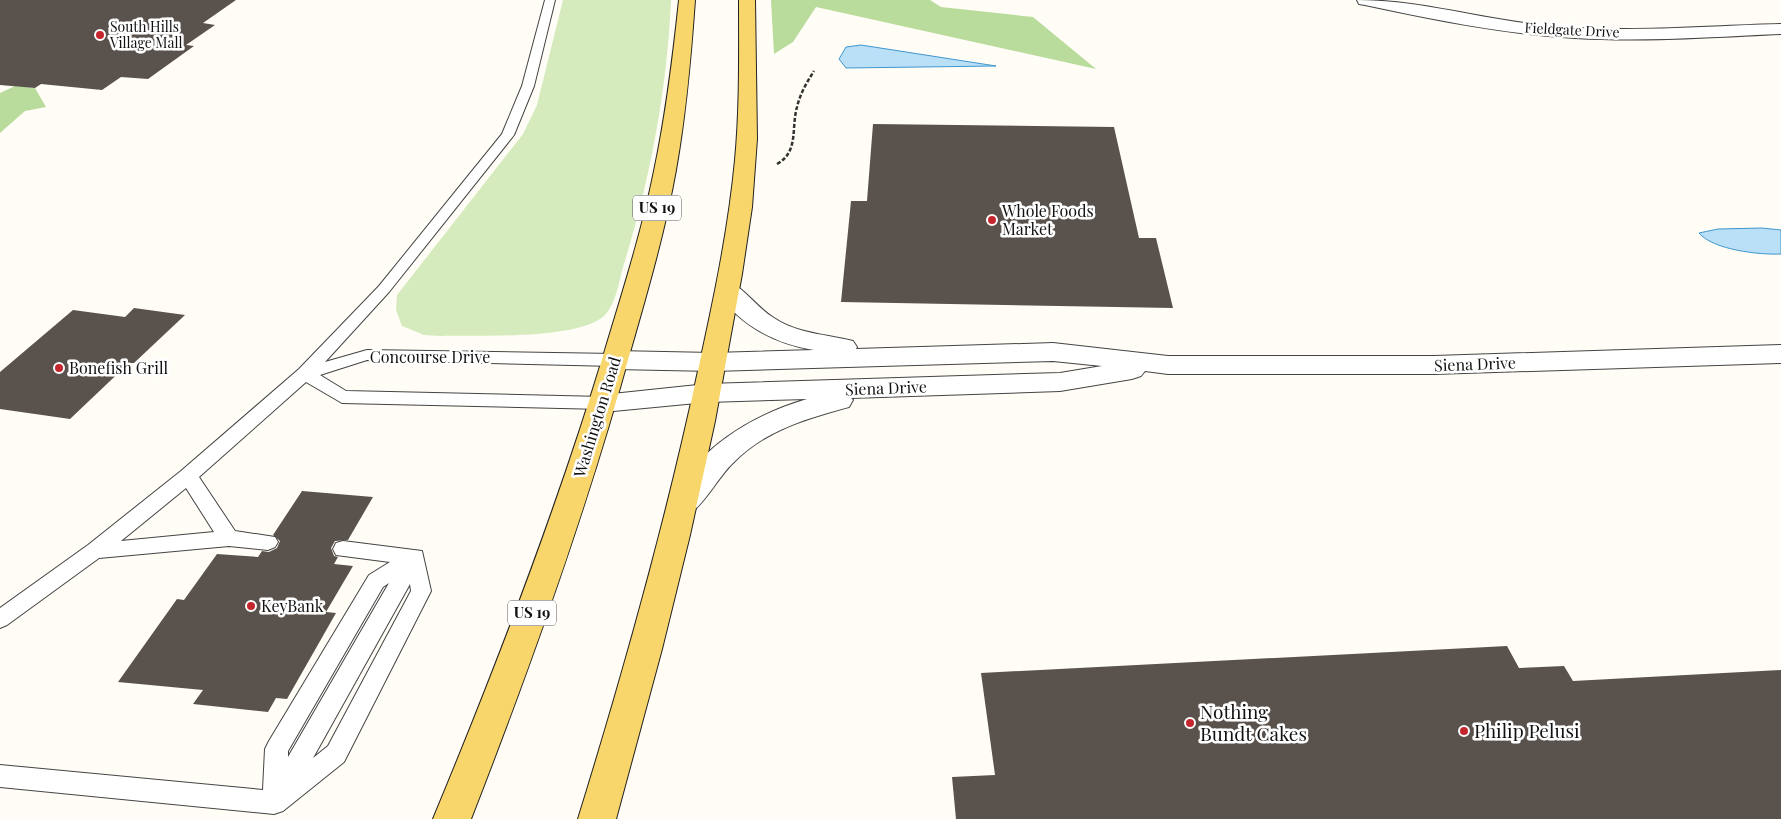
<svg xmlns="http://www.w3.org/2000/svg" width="1781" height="819" font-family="'Playfair Display',serif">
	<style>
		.green { fill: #d5ebbd }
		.forest { fill: #b9dc9c }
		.water { fill: #b9e0f7; stroke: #3f96cf }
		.building { fill: #5a524d }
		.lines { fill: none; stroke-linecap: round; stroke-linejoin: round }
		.lane-casing { stroke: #444; stroke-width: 2 }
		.street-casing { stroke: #444; stroke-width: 2 }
		.primary-casing { stroke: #222; stroke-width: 2 }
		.path { stroke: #333; stroke-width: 2.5; stroke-dasharray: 4 2; stroke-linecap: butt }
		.lane { fill: #fff; fill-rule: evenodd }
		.street { fill: #fff; fill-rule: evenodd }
		.primary { fill: #f9d66b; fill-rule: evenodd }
		.poi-dot { fill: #c4262e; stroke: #fff; stroke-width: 2 }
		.labels { text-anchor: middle; stroke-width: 5; stroke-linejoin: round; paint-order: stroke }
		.far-poi-label { font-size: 14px; fill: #111; stroke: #fff; text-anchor: start }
		.far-street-label { font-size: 14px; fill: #111; stroke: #fff }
		.shield { fill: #fff; stroke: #585858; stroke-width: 1 }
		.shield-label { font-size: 15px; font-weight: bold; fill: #111 }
		.poi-label { font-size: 16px; fill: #111; stroke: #fff; text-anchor: start }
		.street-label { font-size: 16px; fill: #111; stroke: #fff }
		.near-poi-label { font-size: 19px; fill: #111; stroke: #fff; text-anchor: start }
	</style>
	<rect width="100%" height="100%" fill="#fffdf5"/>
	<path class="green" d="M 563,0 L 671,0 C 667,90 650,181 623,267 C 619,282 616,304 604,316 C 578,340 477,335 441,336 L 424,335 L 402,326 L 396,310 L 397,295 L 523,134 L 537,105 Z"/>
	<path class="forest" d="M 771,0 L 930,0 L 941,7 L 1033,17 L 1096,69 L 816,7 L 793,42 L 774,54 Z
		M 15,86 L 35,88 L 46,107 L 25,111 L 0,133 L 0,93 Z"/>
	<path class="water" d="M 861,45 L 996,66 L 846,68 L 839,59 L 846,47 Z
		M 1762,228 L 1781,230 L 1781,254 C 1760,255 1713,250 1699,233 L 1718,229 Z"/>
	<path class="building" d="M 0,0 L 236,0 L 203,23 L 215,25 L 186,45 L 194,46 L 148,79 L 121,77 L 102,90 L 41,84 L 35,88 L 0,85 Z
		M 873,124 L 1114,127 L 1139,238 L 1156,238 L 1173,308 L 841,302 L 851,201 L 867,201 Z
		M 134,308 L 185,315 L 134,363 L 129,363 L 70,419 L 0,409 L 0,372 L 73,310 L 125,317 Z
		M 302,491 L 373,497 L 348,540 L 335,541 L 331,548 L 334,556 L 338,557 L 334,564 L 353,566 L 326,612 L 336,613 L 287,699 L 276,698 L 268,712 L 193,704 L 203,690 L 118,682 L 177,599 L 184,600 L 217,554 L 258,557 L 262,551 L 269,552 L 277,548 L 280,541 L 273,535 Z
		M 1507,646 L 1519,668 L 1564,666 L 1573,681 L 1781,670 L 1781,819 L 956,819 L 952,777 L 995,775 L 981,673 Z"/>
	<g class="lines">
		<g class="lane-casing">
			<path id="lane" d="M 545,0 L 555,0 L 534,86 L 514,135 L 389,292 L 325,362 L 367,350 L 615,354 L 621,356 L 623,360 L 621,364 L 615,366 L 367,360 L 320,375 L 346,391 L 603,397 L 609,399 L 612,403 L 609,407 L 603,409 L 342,403 L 306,382 L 199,477 L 235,531 L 275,537 L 278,542 L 275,547 L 268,550 L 229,546 L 99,558 L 7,625 L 0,628 L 0,608 L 88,545 L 181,471 L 299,369 L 379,286 L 502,134 L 522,86 ZM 186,488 L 214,532 L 121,541 Z
				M 343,541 L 422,551 L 431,591 L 344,762 L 283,811 L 274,814 L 0,787 L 0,765 L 263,790 L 265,749 L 269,741 L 369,575 L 390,562 L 336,555 L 333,549 L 336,543 ZM 389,583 L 288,757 L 288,751 L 383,587 ZM 410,584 L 411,591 L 328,746 L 313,758 Z"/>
		</g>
		<g class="street-casing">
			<path id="street" d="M 1357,0 C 1421,0 1484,20 1549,26 C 1626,33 1704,26 1781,24 L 1781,34 C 1713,37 1644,42 1575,38 C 1504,34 1435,20 1365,5 L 1359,4 Z
				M 728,282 C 744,287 758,309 774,318 C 798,334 826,334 853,341 L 857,347 L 856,349 L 1053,343 L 1168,356 L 1434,356 L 1781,345 L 1781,363 L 1434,374 L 1168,374 L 1145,371 L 1141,376 L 1132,379 L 1060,391 L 851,398 L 853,400 L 849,407 C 806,419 765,430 733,463 C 720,475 706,501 694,510 C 687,516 680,513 672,511 L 668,503 C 698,449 749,416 807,399 L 707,402 L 603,412 L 593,410 L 589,403 L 593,396 L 707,384 L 1060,373 L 1102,366 L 1053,361 L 713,371 L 615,369 L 606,366 L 602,360 L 606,354 L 615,351 L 713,353 L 814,350 C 773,343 739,325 716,290 L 719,285 Z"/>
		</g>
		<g class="primary-casing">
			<path id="primary" d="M 679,0 L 695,0 C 691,57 686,114 676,170 C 665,231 648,290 631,349 C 587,509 531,665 471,819 L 433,819 C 497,665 557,509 605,350 C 623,290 642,231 654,171 C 666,114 673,57 679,0 Z
				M 739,0 L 755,0 L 757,139 L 752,207 L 742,274 L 715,421 L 690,535 L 662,649 L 616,819 L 578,819 C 623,674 664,528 696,380 C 712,307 728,234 735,160 C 740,107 739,53 739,0 Z"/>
		</g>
		<path class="path" d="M 777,164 C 799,152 791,128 797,107 C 800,94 807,82 814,71"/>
		<use href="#lane" class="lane"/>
		<use href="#street" class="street"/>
		<use href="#primary" class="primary"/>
	</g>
	<g class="poi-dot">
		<circle cx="100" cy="35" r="5"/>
		<circle cx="992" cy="220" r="5"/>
		<circle cx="59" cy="368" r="5"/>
		<circle cx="251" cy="606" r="5"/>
		<circle cx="1190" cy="723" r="5"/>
		<circle cx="1464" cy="731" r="5"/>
	</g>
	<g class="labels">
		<g class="far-poi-label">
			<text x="110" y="32">South Hills<tspan x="110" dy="16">Village Mall</tspan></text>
		</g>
		<g class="far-street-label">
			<text transform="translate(1572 30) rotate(3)" y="5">Fieldgate Drive</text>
		</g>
		<g class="shield">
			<rect x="633" y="195.5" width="48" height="25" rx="4"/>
			<rect x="508" y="600.5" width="48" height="25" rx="4"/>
		</g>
		<g class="shield-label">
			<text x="657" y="213">US 19</text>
			<text x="532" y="618">US 19</text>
		</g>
		<g class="poi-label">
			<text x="1002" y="217">Whole Foods<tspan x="1002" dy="18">Market</tspan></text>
			<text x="69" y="374">Bonefish Grill</text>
			<text x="261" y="612">KeyBank</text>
		</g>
		<g class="street-label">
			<text x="430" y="363">Concourse Drive</text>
			<text transform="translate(1475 364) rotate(-2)" y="6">Siena Drive</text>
			<text transform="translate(886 388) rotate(-2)" y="6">Siena Drive</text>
			<text transform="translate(597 417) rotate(-73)" y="6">Washington Road</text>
		</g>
		<g class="near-poi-label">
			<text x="1200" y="719">Nothing<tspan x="1200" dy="22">Bundt Cakes</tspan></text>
			<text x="1474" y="738">Philip Pelusi</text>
		</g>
	</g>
</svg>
